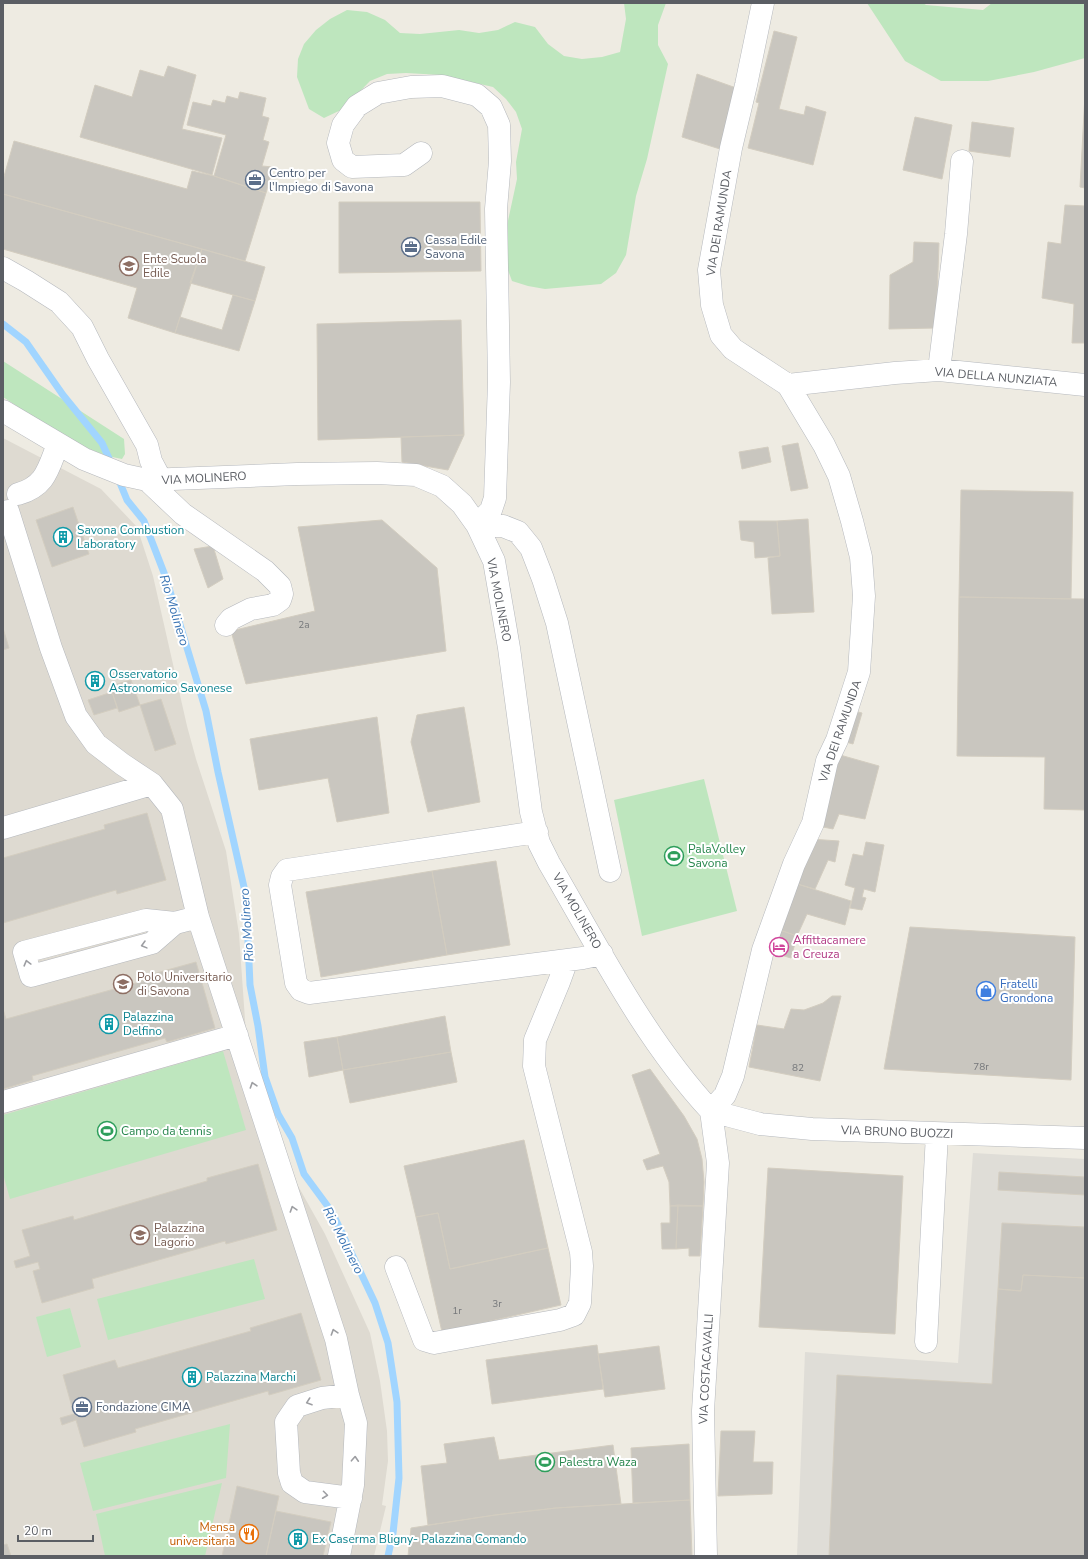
<svg xmlns="http://www.w3.org/2000/svg" width="1088" height="1559" font-family="'Nunito Sans',sans-serif">
	<style>
		.industrial { fill: #dfddd7 }
		.education { fill: #dedad1 }
		.green { fill: #bee6be }
		.lines { fill: none; stroke-linecap: round; stroke-linejoin: round }
		.stream { stroke: #a1d5ff; stroke-width: 7 }
		.building { fill: #c9c6bf; stroke: #d3cdc0 }
		.minor-casing { stroke: #b5b8bd; stroke-width: 23 }
		.minor { stroke: #fff; stroke-width: 22 }
		.oneway { stroke: #9d9ea2 }
		.labels { text-anchor: middle; stroke-width: 4; stroke-linejoin: round; paint-order: stroke }
		.number-label { font-size: 10px; fill: #76787b }
		.service-label { font-size: 12px; fill: #4e5e75; stroke: #fff; text-anchor: start }
		.street-label { font-size: 12px; fill: #5b5e64; stroke: #fff }
		.education-label { font-size: 12px; fill: #785e54; stroke: #fff; text-anchor: start }
		.culture-label { font-size: 12px; fill: #0d838f; stroke: #fff; text-anchor: start }
		.leisure-label { font-size: 12px; fill: #27864d; stroke: #fff; text-anchor: start }
		.hotel-label { font-size: 12px; fill: #b23c85; stroke: #fff; text-anchor: start }
		.shop-label { font-size: 12px; fill: #366cbe; stroke: #fff; text-anchor: start }
		.food-label { font-size: 12px; fill: #c56008; stroke: #fff; text-anchor: end }
		.water-label { font-size: 13px; font-style: italic; fill: #3b75b4; stroke: #fff }
	</style>
	<rect width="100%" height="100%" fill="#eeebe2"/>
	<path class="industrial" d="M 973,1153 L 1085,1159 L 1085,1556 L 797,1556 L 805,1352 L 958,1363 Z"/>
	<path class="education" d="M 3,438 L 101,489 L 137,527 L 153,576 L 187,726 L 196,759 L 226,851 L 239,934 L 246,1034 L 269,1134 L 325,1234 L 370,1333 L 380,1381 L 387,1431 L 388,1461 L 382,1505 L 386,1506 L 374,1556 L 3,1556 Z"/>
	<path class="green" d="M 624,3 L 666,3 L 658,25 L 658,45 L 668,64 L 647,159 L 636,196 L 626,255 L 616,273 L 601,284 L 545,289 L 528,286 L 512,281 L 506,265 L 506,230 L 517,179 L 516,162 L 522,129 L 516,112 L 506,99 L 493,87 L 441,75 L 406,73 L 387,74 L 370,81 L 343,109 L 324,118 L 309,109 L 297,77 L 298,59 L 304,44 L 316,30 L 330,19 L 347,10 L 367,12 L 385,20 L 400,33 L 420,34 L 459,30 L 479,33 L 498,30 L 515,22 L 535,27 L 548,44 L 564,56 L 582,59 L 602,57 L 620,52 L 626,19 Z
		M 867,3 L 923,3 L 926,5 L 983,10 L 992,3 L 1085,3 L 1085,58 L 1034,72 L 988,81 L 941,81 L 905,61 Z
		M 3,361 L 124,439 L 125,454 L 122,459 C 77,451 40,421 3,397 Z
		M 704,779 L 737,911 L 642,936 L 614,800 Z
		M 223,1051 L 246,1130 L 10,1199 L 3,1174 L 3,1115 Z
		M 254,1259 L 265,1299 L 108,1340 L 97,1299 Z
		M 70,1308 L 81,1347 L 47,1357 L 36,1317 Z
		M 230,1424 L 226,1478 L 93,1511 L 80,1463 Z
		M 222,1483 L 205,1556 L 105,1556 L 96,1514 Z"/>
	<g class="lines">
		<path class="stream" d="M 3,324 L 26,342 L 63,395 L 102,443 L 112,465
			M 118,478 L 127,500 L 144,521 L 166,578 L 206,711 L 218,772 L 246,896 L 250,985 L 258,1026 L 265,1077 L 278,1114 L 292,1138 L 304,1174 L 332,1212 L 375,1303 L 388,1343 L 397,1402 L 399,1478 L 393,1533 L 388,1556"/>
	</g>
	<path class="building" d="M 774,31 L 797,37 L 779,109 L 804,115 L 806,106 L 826,112 L 813,165 L 748,148 L 759,103 L 756,102 Z
		M 168,66 L 196,75 L 182,129 L 222,138 L 212,175 L 80,137 L 95,85 L 132,97 L 140,70 L 164,77 Z
		M 697,74 L 739,89 L 720,149 L 682,137 Z
		M 240,92 L 266,98 L 262,116 L 269,118 L 263,140 L 269,142 L 262,166 L 273,167 L 266,193 L 214,176 L 226,135 L 187,125 L 193,102 L 211,106 L 213,100 L 225,103 L 227,96 L 238,99 Z
		M 1085,95 L 1085,188 L 1080,187 Z
		M 915,117 L 952,125 L 942,179 L 903,170 Z
		M 972,122 L 1014,128 L 1010,157 L 969,151 Z
		M 14,141 L 187,189 L 192,171 L 214,176 L 266,193 L 245,261 L 3,194 L 3,180 Z
		M 3,194 L 202,249 L 175,333 L 128,318 L 137,288 L 3,249 Z
		M 339,202 L 480,202 L 481,271 L 339,273 Z
		M 1065,205 L 1085,206 L 1085,343 L 1072,343 L 1074,304 L 1042,298 L 1048,242 L 1061,244 Z
		M 914,242 L 939,243 L 936,328 L 889,329 L 890,275 L 913,262 Z
		M 202,249 L 265,267 L 255,301 L 190,283 Z
		M 233,295 L 255,301 L 239,351 L 175,333 L 180,317 L 222,330 Z
		M 461,320 L 464,435 L 318,440 L 317,324 Z
		M 464,435 L 448,470 L 402,462 L 401,437 Z
		M 798,443 L 808,488 L 791,491 L 782,446 Z
		M 768,447 L 771,462 L 742,469 L 739,452 Z
		M 961,490 L 1073,492 L 1071,599 L 959,597 Z
		M 73,507 L 89,554 L 52,567 L 36,520 Z
		M 808,519 L 814,612 L 772,614 L 768,558 L 780,556 L 777,521 Z
		M 382,520 L 437,568 L 446,651 L 246,684 L 231,631 L 315,611 L 298,527 Z
		M 739,521 L 777,521 L 780,556 L 755,558 L 754,542 L 741,540 Z
		M 213,546 L 223,579 L 208,588 L 194,549 Z
		M 959,597 L 1085,599 L 1085,810 L 1044,809 L 1045,757 L 957,756 Z
		M 3,628 L 9,648 L 3,650 Z
		M86 682a9 9 0 1 1 18 0a9 9 0 1 1-18 0Z
		M 131,680 L 140,705 L 119,712 L 110,686 Z
		M 112,692 L 117,708 L 94,715 L 88,700 Z
		M 161,699 L 176,744 L 155,751 L 140,705 Z
		M 464,707 L 480,802 L 428,812 L 411,742 L 417,715 Z
		M 850,710 L 862,713 L 853,744 L 842,741 Z
		M 377,717 L 389,813 L 337,822 L 328,778 L 259,790 L 250,739 Z
		M 840,755 L 879,766 L 865,819 L 839,814 L 833,829 L 818,826 Z
		M 147,813 L 166,880 L 117,894 L 116,890 L 3,923 L 3,858 L 105,829 L 104,825 Z
		M 810,839 L 839,841 L 835,862 L 828,860 L 815,889 L 794,883 Z
		M 866,842 L 884,845 L 875,892 L 864,889 L 862,897 L 866,898 L 862,910 L 850,908 L 855,888 L 845,885 L 853,854 L 863,856 Z
		M 496,861 L 510,945 L 447,955 L 432,871 Z
		M 432,871 L 447,955 L 321,977 L 306,892 Z
		M 794,883 L 851,901 L 845,925 L 807,914 L 797,936 L 774,928 Z
		M 910,927 L 1075,937 L 1071,1080 L 884,1069 Z
		M 774,928 L 797,936 L 791,958 L 767,951 Z
		M 196,962 L 215,1028 L 167,1042 L 165,1038 L 32,1076 L 33,1080 L 3,1089 L 3,1009 L 6,1019 L 143,981 L 142,977 Z
		M 832,996 L 841,996 L 820,1081 L 749,1067 L 757,1025 L 784,1029 L 791,1009 L 804,1010 L 815,1006 L 823,1003 Z
		M 445,1016 L 451,1052 L 343,1070 L 337,1037 Z
		M 337,1037 L 343,1070 L 309,1077 L 304,1042 Z
		M 451,1052 L 457,1082 L 350,1103 L 343,1070 Z
		M 650,1069 L 684,1116 L 697,1139 L 702,1159 L 704,1182 L 703,1206 L 670,1206 L 669,1182 L 663,1166 L 647,1170 L 643,1160 L 660,1154 L 632,1075 Z
		M 524,1140 L 548,1248 L 450,1269 L 438,1213 L 416,1217 L 404,1166 Z
		M 258,1164 L 277,1230 L 226,1244 L 225,1241 L 92,1279 L 94,1288 L 42,1303 L 33,1271 L 40,1269 L 38,1262 L 16,1268 L 14,1261 L 30,1256 L 22,1230 L 73,1216 L 74,1220 L 207,1181 L 207,1178 Z
		M 768,1168 L 903,1176 L 895,1334 L 759,1327 Z
		M 999,1172 L 1085,1177 L 1085,1195 L 998,1190 Z
		M 678,1205 L 676,1249 L 662,1249 L 661,1223 L 670,1223 L 670,1206 Z
		M 678,1205 L 703,1206 L 700,1256 L 689,1256 L 689,1248 L 676,1249 Z
		M 438,1213 L 450,1269 L 548,1248 L 561,1305 L 442,1332 L 416,1217 Z
		M 1002,1223 L 1085,1227 L 1085,1278 L 1023,1275 L 1021,1291 L 998,1289 Z
		M 1023,1275 L 1085,1278 L 1085,1556 L 829,1556 L 837,1375 L 992,1384 L 998,1289 L 1021,1291 Z
		M 301,1313 L 321,1380 L 269,1395 L 268,1391 L 135,1429 L 136,1432 L 84,1447 L 76,1420 L 62,1425 L 60,1418 L 81,1412 L 79,1404 L 72,1407 L 63,1375 L 115,1360 L 118,1368 L 251,1331 L 250,1328 Z
		M 597,1345 L 603,1389 L 492,1404 L 486,1360 Z
		M 659,1346 L 665,1389 L 605,1397 L 598,1354 Z
		M 721,1431 L 755,1431 L 753,1462 L 773,1462 L 772,1494 L 718,1496 Z
		M 494,1437 L 499,1460 L 613,1445 L 621,1504 L 556,1508 L 495,1515 L 428,1525 L 421,1466 L 447,1463 L 444,1444 Z
		M 689,1444 L 690,1500 L 633,1503 L 631,1448 Z
		M 237,1486 L 279,1496 L 266,1556 L 222,1556 Z
		M 690,1500 L 692,1556 L 408,1556 L 411,1528 L 495,1515 L 556,1508 Z
		M 276,1511 L 331,1522 L 323,1556 L 266,1556 Z
		M 7,1544 L 11,1556 L 3,1556 L 3,1545 Z"/>
	<g class="lines">
		<g class="minor-casing">
			<path id="minor" d="M 421,153 L 404,165 L 352,167 L 343,160 L 338,143 L 343,125 L 357,106 L 378,93 L 411,87 L 442,86 L 477,95 L 491,107 L 499,125 L 500,161 L 496,209 L 499,382 L 495,498 L 491,510 L 477,525
				M 3,268 L 26,281 L 59,302 L 82,327 L 98,359 L 147,445 L 151,461 L 161,480
				M 939,370 L 956,234 L 962,161
				M 788,385 L 895,373 L 939,370 L 1085,385
				M 3,411 L 84,459 L 124,475 L 147,480 L 297,474 L 377,473 L 416,475 L 442,486 L 462,504 L 477,525 L 494,561 L 509,648 L 531,812 L 539,843 L 549,863 C 598,947 645,1040 711,1111
				M 147,480 L 183,514 L 265,571 L 280,586 L 282,594 L 280,600 L 273,605 L 251,609 L 231,619 L 226,625
				M 18,494 C 46,486 48,469 58,444
				M 8,511 L 51,648 L 76,716 L 96,744 L 122,764 L 152,784 L 172,809 L 198,917 L 336,1339 L 348,1395 L 356,1423 L 353,1485 L 339,1556
				M 477,525 L 503,526 L 518,532 L 531,548 L 543,579 L 557,623 L 610,871
				M 3,828 L 152,784
				M 537,832 L 287,870 L 282,877 L 280,885 L 296,983 L 301,990 L 309,993 L 583,958 L 602,954
				M 175,923 L 152,943 L 31,976 L 24,952 L 146,920 L 175,923 L 198,917
				M 3,1102 L 237,1035
				M 711,1111 L 725,1095 L 733,1076 L 763,950 L 794,864 L 813,823 L 827,761 L 837,740 L 859,672 L 864,596 L 861,557 L 852,521 L 839,476 L 824,445 L 788,385 L 733,349 L 721,335 L 712,305 L 709,270 L 731,148 L 746,85 L 763,3
				M 711,1111 L 760,1124 L 812,1129 L 1085,1138
				M 396,1267 L 424,1340 L 434,1343 L 560,1320 L 574,1315 L 580,1303 L 582,1266 L 581,1252 L 534,1066 L 535,1040 L 559,982 L 567,960
				M 926,1342 L 937,1134
				M 348,1395 L 322,1398 L 297,1406 L 286,1422 L 289,1473 L 292,1483 L 305,1492 L 351,1498
				M 706,1556 L 703,1411 L 718,1163 L 711,1111"/>
		</g>
		<use href="#minor" class="minor"/>
	</g>
	<defs><path id="oneway-chevron" d="M-2-3.5L2.5 0L-2 3.5" fill="none" stroke-width="1.6" stroke-linecap="round" stroke-linejoin="round"/></defs>
	<g class="oneway">
		<use href="#oneway-chevron" transform="translate(144 945) rotate(165)"/>
		<use href="#oneway-chevron" transform="translate(27 963) rotate(-105)"/>
		<use href="#oneway-chevron" transform="translate(253 1085) rotate(-108)"/>
		<use href="#oneway-chevron" transform="translate(293 1209) rotate(-108)"/>
		<use href="#oneway-chevron" transform="translate(334 1332) rotate(-108)"/>
		<use href="#oneway-chevron" transform="translate(309 1402) rotate(161)"/>
		<use href="#oneway-chevron" transform="translate(355 1459) rotate(-87)"/>
		<use href="#oneway-chevron" transform="translate(325 1495) rotate(7)"/>
	</g>
	<defs>
		<g id="office-ring" transform="scale(1)"><circle r="9.5" fill="#fff" stroke="#5c6f8a" stroke-width="1.5"/><path d="M-6-3h4V-5.5h4V-3h4V5H-6ZM-1-4.5V-3h2v-1.5ZM-6 0V1H6V0Z" fill="#5c6f8a"/></g>
		<g id="school-ring" transform="scale(1)"><circle r="9.5" fill="#fff" stroke="#8d6e63" stroke-width="1.5"/><path d="M0-5L7-2L0 1L-7-2ZM-4 1L0 2.5L4 1V4Q0 6-4 4Z" fill="#8d6e63"/></g>
		<g id="building-ring" transform="scale(1)"><circle r="9.5" fill="#fff" stroke="#0f9aa8" stroke-width="1.5"/><path d="M-4-6H4V6H1V3H-1V6H-4ZM-2.5-4.3h1.7v1.8h-1.7ZM.8-4.3h1.7v1.8H.8ZM-2.5-1h1.7V.8h-1.7ZM.8-1h1.7V.8H.8Z" fill="#0f9aa8"/></g>
		<g id="stadium-ring" transform="scale(1)"><circle r="9.5" fill="#fff" stroke="#2e9e5b" stroke-width="1.5"/><path d="M0-5a6.5 5 0 1 0 0 10a6.5 5 0 1 0 0-10ZM-3.5-1.8h7v3.6h-7Z" fill="#2e9e5b"/></g>
		<g id="hotel-ring" transform="scale(1)"><circle r="9.5" fill="#fff" stroke="#d1479c" stroke-width="1.5"/><path d="M-6-4.5h1.5V1H6V5H4.5V3h-9V5H-6ZM-4 0a1.8 1.8 0 1 1 3.6 0ZM.5 0V-2.5h3Q6-2.5 6 0Z" fill="#d1479c"/></g>
		<g id="university-ring" transform="scale(1)"><circle r="9.5" fill="#fff" stroke="#8d6e63" stroke-width="1.5"/><path d="M0-5L7-2L0 1L-7-2ZM-4 1L0 2.5L4 1V4Q0 6-4 4Z" fill="#8d6e63"/></g>
		<g id="shop-ring" transform="scale(1)"><circle r="9.5" fill="#fff" stroke="#3f7fe0" stroke-width="1.5"/><path d="M-5-2.5h2.3a2.7 3.5 0 0 1 5.4 0H5L5.5 6h-11ZM-1.5-2.5h3a1.5 2.3 0 0 0-3 0Z" fill="#3f7fe0"/></g>
		<g id="restaurant-ring" transform="scale(1)"><circle r="9.5" fill="#fff" stroke="#e8710a" stroke-width="1.5"/><path d="M-5-6h1v4h1v-4h1v4h1v-4h1v5L-1.5 .5V6h-2V.5L-5-1ZM5-6V6H3V1.5H1.5Q1.5-4 5-6Z" fill="#e8710a"/></g>
	</defs>
	<g fill-rule="evenodd">
		<use href="#office-ring" x="255" y="180"/>
		<use href="#office-ring" x="411" y="247"/>
		<use href="#school-ring" x="129" y="266"/>
		<use href="#building-ring" x="63" y="537"/>
		<use href="#building-ring" x="95" y="681"/>
		<use href="#stadium-ring" x="674" y="856"/>
		<use href="#hotel-ring" x="779" y="947"/>
		<use href="#university-ring" x="123" y="984"/>
		<use href="#shop-ring" x="986" y="991"/>
		<use href="#building-ring" x="109" y="1024"/>
		<use href="#stadium-ring" x="107" y="1131"/>
		<use href="#university-ring" x="140" y="1235"/>
		<use href="#building-ring" x="192" y="1377"/>
		<use href="#office-ring" x="82" y="1407"/>
		<use href="#stadium-ring" x="545" y="1462"/>
		<use href="#restaurant-ring" x="249" y="1534"/>
		<use href="#building-ring" x="298" y="1539"/>
	</g>
	<g class="labels">
		<g class="number-label">
			<text x="304" y="628">2a</text>
			<text x="981" y="1070">78r</text>
			<text x="798" y="1071">82</text>
			<text x="497" y="1307">3r</text>
			<text x="457" y="1314">1r</text>
		</g>
		<g class="service-label">
			<text x="269" y="177">Centro per<tspan x="269" dy="14">l'Impiego di Savona</tspan></text>
			<text x="425" y="244">Cassa Edile<tspan x="425" dy="14">Savona</tspan></text>
			<text x="96" y="1411">Fondazione CIMA</text>
		</g>
		<g class="street-label">
			<text transform="translate(719 223) rotate(-81)" y="4">VIA DEI RAMUNDA</text>
			<text transform="translate(996 377) rotate(5)" y="4">VIA DELLA NUNZIATA</text>
			<text transform="translate(204 478) rotate(-3)" y="4">VIA MOLINERO</text>
			<text transform="translate(499 600) rotate(79)" y="4">VIA MOLINERO</text>
			<text transform="translate(840 731) rotate(-71)" y="4">VIA DEI RAMUNDA</text>
			<text transform="translate(577 911) rotate(60)" y="4">VIA MOLINERO</text>
			<text transform="translate(897 1132) rotate(2)" y="4">VIA BRUNO BUOZZI</text>
			<text transform="translate(706 1369) rotate(-87)" y="4">VIA COSTACAVALLI</text>
		</g>
		<g class="education-label">
			<text x="143" y="263">Ente Scuola<tspan x="143" dy="14">Edile</tspan></text>
			<text x="137" y="981">Polo Universitario<tspan x="137" dy="14">di Savona</tspan></text>
			<text x="154" y="1232">Palazzina<tspan x="154" dy="14">Lagorio</tspan></text>
		</g>
		<g class="culture-label">
			<text x="77" y="534">Savona Combustion<tspan x="77" dy="14">Laboratory</tspan></text>
			<text x="109" y="678">Osservatorio<tspan x="109" dy="14">Astronomico Savonese</tspan></text>
			<text x="123" y="1021">Palazzina<tspan x="123" dy="14">Delfino</tspan></text>
			<text x="206" y="1381">Palazzina Marchi</text>
			<text x="312" y="1543">Ex Caserma Bligny- Palazzina Comando</text>
		</g>
		<g class="leisure-label">
			<text x="688" y="853">PalaVolley<tspan x="688" dy="14">Savona</tspan></text>
			<text x="121" y="1135">Campo da tennis</text>
			<text x="559" y="1466">Palestra Waza</text>
		</g>
		<g class="hotel-label">
			<text x="793" y="944">Affittacamere<tspan x="793" dy="14">a Creuza</tspan></text>
		</g>
		<g class="shop-label">
			<text x="1000" y="988">Fratelli<tspan x="1000" dy="14">Grondona</tspan></text>
		</g>
		<g class="food-label">
			<text x="235" y="1531">Mensa<tspan x="235" dy="14">universitaria</tspan></text>
		</g>
		<g class="water-label">
			<text transform="translate(175 610) rotate(73)" y="5">Rio Molinero</text>
			<text transform="translate(246 925) rotate(-94)" y="5">Rio Molinero</text>
			<text transform="translate(344 1240) rotate(63)" y="5">Rio Molinero</text>
		</g>
	</g>
	<rect width="1088" height="1559" fill="none" stroke="#5b5e64" stroke-width="8"/>
	<path d="M18 1535v6h75v-6" fill="none" stroke="#5b5e64" stroke-width="2"/>
	<text x="24" y="1535" font-size="12" fill="#5b5e64" stroke="#ffffff" stroke-width="3" paint-order="stroke">20 m</text>
</svg>
